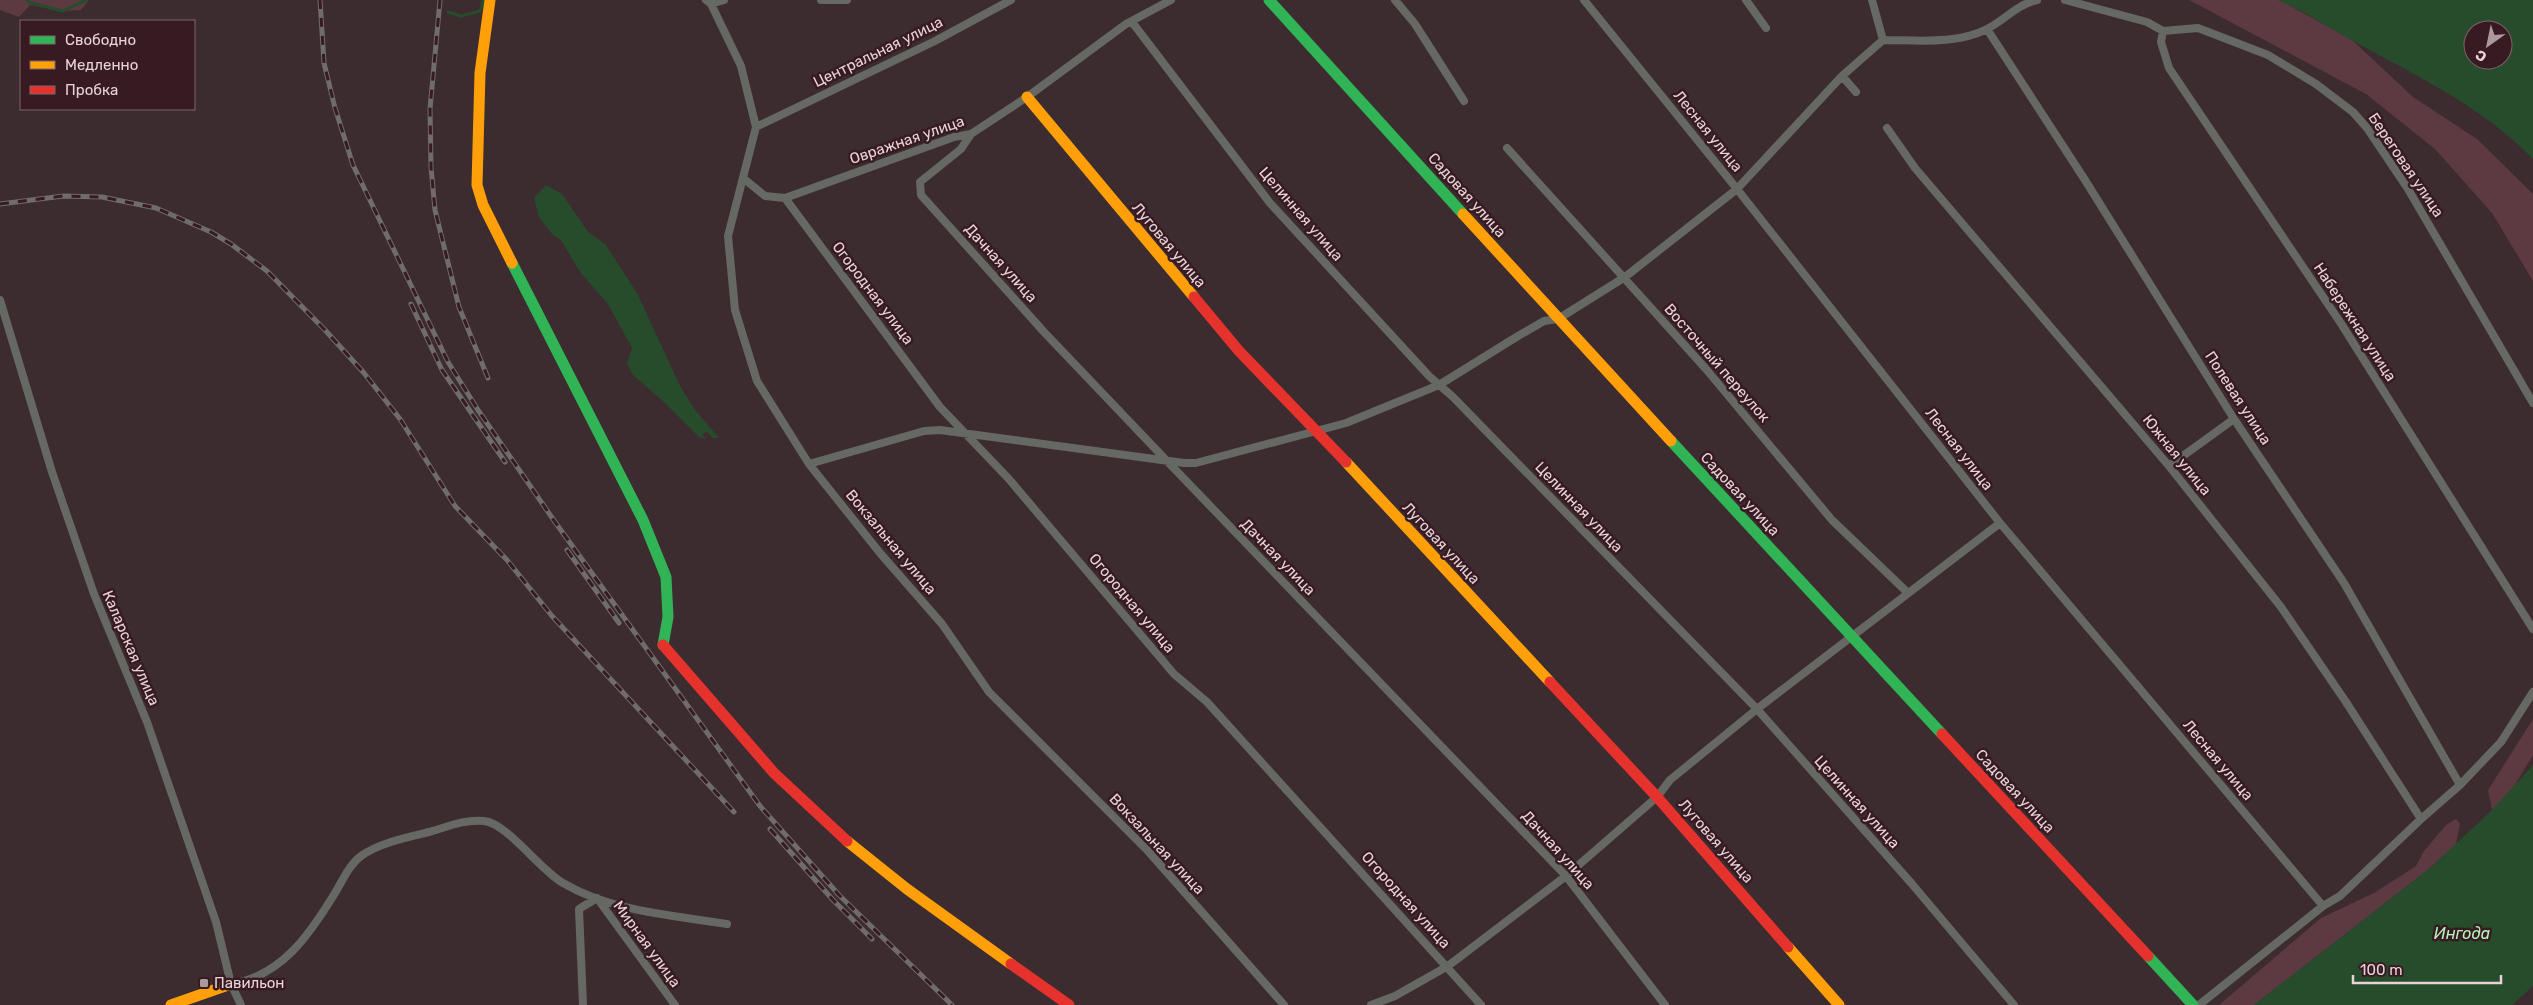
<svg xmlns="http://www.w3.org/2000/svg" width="2533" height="1005" font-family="Rubik,sans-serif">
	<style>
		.green { fill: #5d3a42 }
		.water { fill: #274c2b; fill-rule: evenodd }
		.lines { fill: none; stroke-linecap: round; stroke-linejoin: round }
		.stream { stroke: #274c2b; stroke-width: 3 }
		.street { stroke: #666864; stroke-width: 8 }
		.fast { stroke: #30b455; stroke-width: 11 }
		.slow { stroke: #ff9f0a; stroke-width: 11 }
		.jam { stroke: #e5322d; stroke-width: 11 }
		.rail-casing { stroke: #6f6c6b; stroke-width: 5 }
		.rail { stroke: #381b22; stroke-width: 3; stroke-dasharray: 9; stroke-linecap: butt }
		.poi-dot { fill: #ac999d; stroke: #381b22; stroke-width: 2 }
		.labels { text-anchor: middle; stroke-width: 5; stroke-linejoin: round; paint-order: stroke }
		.street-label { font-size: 15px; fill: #e8d4d8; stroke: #381b22 }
		.poi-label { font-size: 15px; fill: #e8d4d8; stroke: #381b22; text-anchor: start }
		.water-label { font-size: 16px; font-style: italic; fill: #b3f6b9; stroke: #381b22 }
	</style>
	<rect width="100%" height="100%" fill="#3c2c30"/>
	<path class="green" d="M 0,0 L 89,0 L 81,10 L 63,11 L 30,5 L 19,17 L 0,10 Z
		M 2189,0 L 2278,0 L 2287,4 L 2352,40 L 2413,97 L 2477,139 L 2533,194 L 2533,281 L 2492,213 L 2435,149 L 2366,94 Z
		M 2533,719 L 2533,755 L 2513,788 L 2492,810 L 2488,790 Z
		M 2456,819 L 2460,824 L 2456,844 L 2429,869 L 2254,1005 L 2219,1005 L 2321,918 L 2374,893 L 2416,866 L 2424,851 L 2446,825 Z"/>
	<path class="water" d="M 2278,0 L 2533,0 L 2533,159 C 2483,107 2417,76 2355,42 C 2329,28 2305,11 2278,0 ZM 2473,30 L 2503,30 L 2503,60 L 2473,60 Z
		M 546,185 L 562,194 L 588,232 L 605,244 L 637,293 L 680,386 L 695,410 L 719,438 L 713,438 L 707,432 L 702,434 L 706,439 L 699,437 L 664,402 L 633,375 L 627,364 L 632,348 L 608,304 L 580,272 L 561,240 L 552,234 L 539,217 L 534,198 Z
		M 2533,765 L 2533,986 L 2512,1005 L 2254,1005 L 2429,869 L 2492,810 Z"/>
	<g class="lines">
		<path class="stream" d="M 27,0 L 31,3 L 63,11 L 86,0
			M 448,12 L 461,16 L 480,11 L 483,0"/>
		<path class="street" d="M 706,0 L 711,4 L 741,66 L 756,127 L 728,236 L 735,310 L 757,381 L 809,464 L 880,553 L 942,624 L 989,692 L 1148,851 L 1284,1005
			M 821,0 L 847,0
			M 1395,0 L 1415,24 L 1464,101
			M 1584,0 L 1737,189 L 2000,523 L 2323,906
			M 1746,0 L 1766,28
			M 1872,0 L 1883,40
			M 2065,0 L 2147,22 L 2163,31 L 2198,28 L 2268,55 L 2316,84 L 2353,112 L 2367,128 L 2408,189 L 2533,403
			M 711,4 L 724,0
			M 1132,22 L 1270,203 L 1429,376 L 1453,397 L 1757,709 L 1912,884 L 2014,1005
			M 1987,29 L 2085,180 L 2234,419 L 2344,583 L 2460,785
			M 2163,31 L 2161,42 L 2169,68 L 2342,325 L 2533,629
			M 1883,40 C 1917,40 1956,45 1987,29 C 2005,20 2016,5 2037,0
			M 1842,76 L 1856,92
			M 756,127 L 935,41 L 1011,0
			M 1887,128 L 1915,168 L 2169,466 L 2281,607 L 2346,702 L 2421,819
			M 971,134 L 961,149 L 920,182 L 921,195 L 1044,332 L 1166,460 L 1566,876 L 1665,1005
			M 1507,148 L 1706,369 L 1832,520 L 1908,593
			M 743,178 L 765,196 L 785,198 L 954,137 L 971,134 L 1027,97 L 1126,24 L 1171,0
			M 785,198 L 940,407 L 1008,478 L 1174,674 L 1207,702 L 1481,1005
			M 0,300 L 52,472 L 94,594 L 147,722 L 216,922 L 231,984 L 241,1005
			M 809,464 L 924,431 L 940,430 L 1184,463 L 1196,463 L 1346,423 L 1439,385 L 1518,336 L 1544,321 L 1558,319 L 1625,277 L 1737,189 L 1842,76 L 1883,40
			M 2169,466 L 2234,419
			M 231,984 C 282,976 310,934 335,893 C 343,880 349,865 361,856 C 379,843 408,837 429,832 C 447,827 464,819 484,821 C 507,823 540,870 563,883 C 612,912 672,915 727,924
			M 583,1005 L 579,909 L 597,898 L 675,1005
			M 1371,1005 L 1395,996 L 1448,966 L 1566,876 L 1657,797 L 1670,780 L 1757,709 L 2000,523
			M 2199,1005 L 2323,906 L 2340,896 L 2421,819 L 2460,785 L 2501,742 L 2533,692"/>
		<path class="fast" d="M 1269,0 L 1463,214
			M 512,263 L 643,520 L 666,577 L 668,617 L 663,645
			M 1671,441 L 1942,734
			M 2148,956 L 2193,1005"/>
		<path class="slow" d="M 490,0 L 480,73 L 477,185 L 483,205 L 512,263
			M 1027,97 L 1194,297
			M 1463,214 L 1671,441
			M 1346,462 L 1550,682
			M 847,841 L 907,889 L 1011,964
			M 1788,947 L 1839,1005
			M 171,1005 L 231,984"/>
		<path class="jam" d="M 1194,297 L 1239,351 L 1346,462
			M 663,645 L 774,773 L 847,841
			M 1550,682 L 1657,797 L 1788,947
			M 1942,734 L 2148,956
			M 1011,964 L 1069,1005"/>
		<g class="rail-casing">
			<path id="rail" d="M 320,0 L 324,63 L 335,108 L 353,165 L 448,362 L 478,410 L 555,522 L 760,806 L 839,895 L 952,1005
				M 440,0 L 430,109 L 431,167 L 435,210 L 459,307 L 488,378
				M 0,204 L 63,196 L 102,197 L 156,208 L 211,232 L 231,244 L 267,271 L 325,330 L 364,373 L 400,419 L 455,506 L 507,560 L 552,616 L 734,812
				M 411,304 L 442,370 L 505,462
				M 567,550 L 619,623
				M 770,829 L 833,900 L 872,939"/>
		</g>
		<use href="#rail" class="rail"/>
	</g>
	<rect class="poi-dot" x="199" y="978" width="10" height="10" rx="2.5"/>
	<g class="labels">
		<g class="street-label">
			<text transform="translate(878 52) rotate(-26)" y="5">Центральная улица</text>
			<text transform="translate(1708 131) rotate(51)" y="5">Лесная улица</text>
			<text transform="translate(907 140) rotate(-19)" y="5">Овражная улица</text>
			<text transform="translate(2406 165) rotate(56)" y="5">Береговая улица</text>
			<text transform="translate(1467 195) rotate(48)" y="5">Садовая улица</text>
			<text transform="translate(1301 214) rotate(49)" y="5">Целинная улица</text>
			<text transform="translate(1169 245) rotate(50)" y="5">Луговая улица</text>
			<text transform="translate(1001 263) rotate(48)" y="5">Дачная улица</text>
			<text transform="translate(873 293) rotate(53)" y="5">Огородная улица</text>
			<text transform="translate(2355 322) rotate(57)" y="5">Набережная улица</text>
			<text transform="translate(1717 363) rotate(49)" y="5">Восточный переулок</text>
			<text transform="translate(2238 398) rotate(57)" y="5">Полевая улица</text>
			<text transform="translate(1959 449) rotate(52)" y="5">Лесная улица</text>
			<text transform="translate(2177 455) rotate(51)" y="5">Южная улица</text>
			<text transform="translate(1740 494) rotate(47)" y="5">Садовая улица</text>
			<text transform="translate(1579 507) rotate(46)" y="5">Целинная улица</text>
			<text transform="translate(891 542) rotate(50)" y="5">Вокзальная улица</text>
			<text transform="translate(1441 543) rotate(47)" y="5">Луговая улица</text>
			<text transform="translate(1278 557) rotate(46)" y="5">Дачная улица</text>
			<text transform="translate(1132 603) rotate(50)" y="5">Огородная улица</text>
			<text transform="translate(131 648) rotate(67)" y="5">Каларская улица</text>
			<text transform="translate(2218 760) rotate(50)" y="5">Лесная улица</text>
			<text transform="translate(2015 791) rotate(47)" y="5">Садовая улица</text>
			<text transform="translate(1857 802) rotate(48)" y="5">Целинная улица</text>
			<text transform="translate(1716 841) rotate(49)" y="5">Луговая улица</text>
			<text transform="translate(1157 844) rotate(47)" y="5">Вокзальная улица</text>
			<text transform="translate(1558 850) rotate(48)" y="5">Дачная улица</text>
			<text transform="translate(1406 900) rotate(48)" y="5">Огородная улица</text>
			<text transform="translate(647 944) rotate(54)" y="5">Мирная улица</text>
		</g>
		<g class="poi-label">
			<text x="214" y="988">Павильон</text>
		</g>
		<g class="water-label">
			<text x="2462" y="939">Ингода</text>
		</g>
	</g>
	<rect x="20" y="20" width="175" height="90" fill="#381b22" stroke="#7e656b"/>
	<rect x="30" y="36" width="25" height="8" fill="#30b455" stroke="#7e656b"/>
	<text x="65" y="45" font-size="15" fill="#e8d4d8">Свободно</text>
	<rect x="30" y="61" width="25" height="8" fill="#ff9f0a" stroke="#7e656b"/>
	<text x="65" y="70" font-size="15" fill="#e8d4d8">Медленно</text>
	<rect x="30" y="86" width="25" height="8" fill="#e5322d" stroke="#7e656b"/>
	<text x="65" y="95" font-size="15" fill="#e8d4d8">Пробка</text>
	<g transform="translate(2488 45) rotate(213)"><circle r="24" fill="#381b22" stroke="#7e656b"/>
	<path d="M0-4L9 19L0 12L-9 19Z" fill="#ac999d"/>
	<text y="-8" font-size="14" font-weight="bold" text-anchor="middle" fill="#e8d4d8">С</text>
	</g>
	<path d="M2353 975v8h148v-8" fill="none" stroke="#e8d4d8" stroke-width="2.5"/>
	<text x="2360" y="975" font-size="15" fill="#e8d4d8" stroke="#381b22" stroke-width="4" paint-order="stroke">100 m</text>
</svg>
